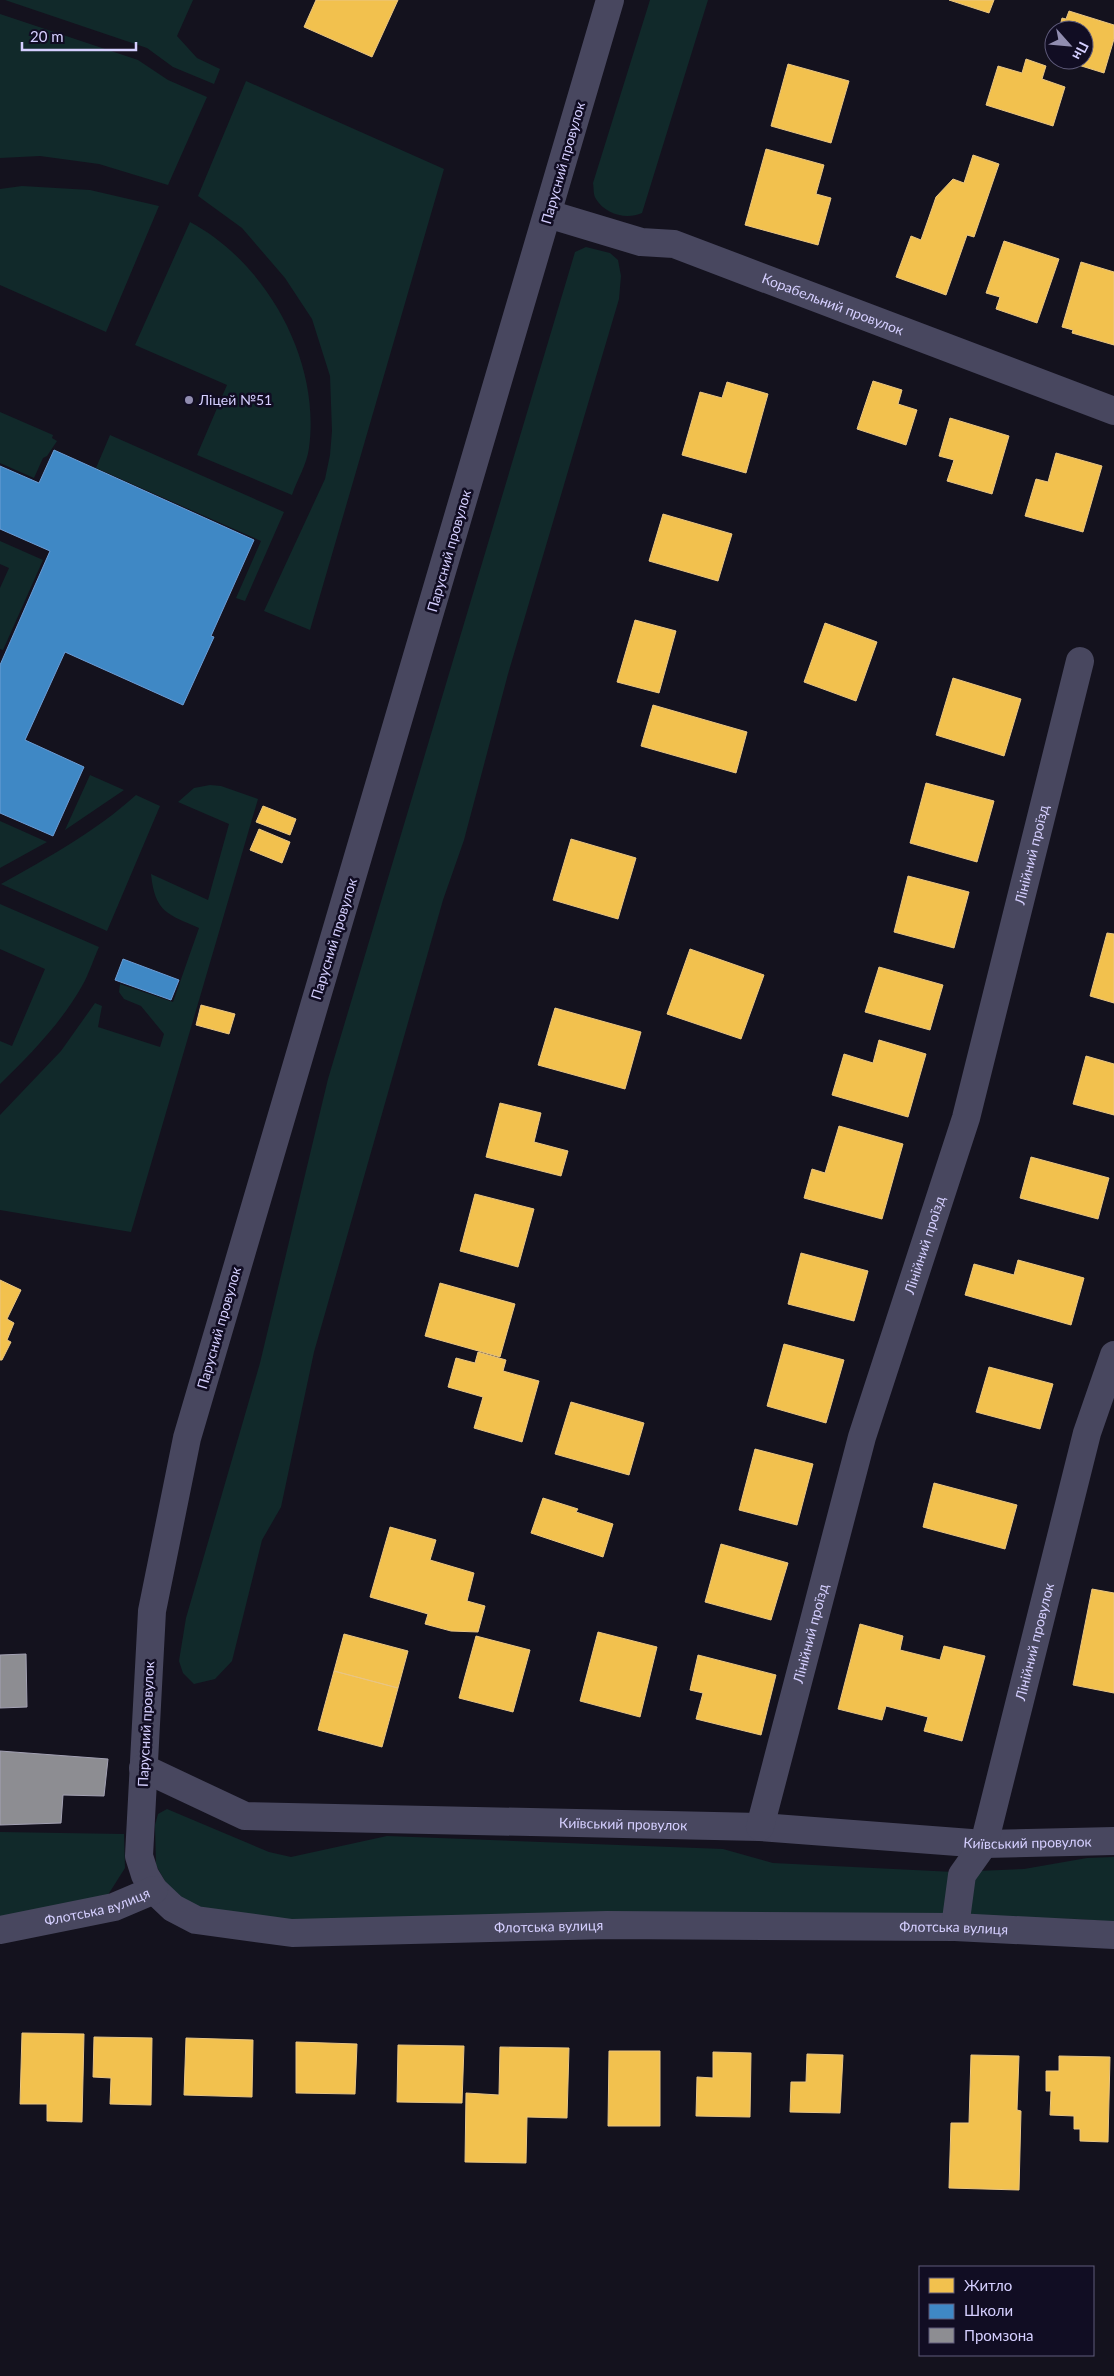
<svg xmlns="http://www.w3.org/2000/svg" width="1114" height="2376" font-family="Lato,sans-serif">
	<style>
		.green { fill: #11292a }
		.homes { fill: #f2c14e; stroke: #e9c583 }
		.schools { fill: #3f88c5; stroke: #6c9dd6 }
		.industry { fill: #8d8d92; stroke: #a3a1b3 }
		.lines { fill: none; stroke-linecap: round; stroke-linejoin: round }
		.minor { stroke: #48475f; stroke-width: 28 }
		.poi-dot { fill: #918db0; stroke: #110d23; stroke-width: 2 }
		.labels { text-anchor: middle; stroke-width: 5; stroke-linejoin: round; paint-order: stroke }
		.street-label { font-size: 14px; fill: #d5cfff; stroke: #110d23 }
		.poi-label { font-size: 14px; fill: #d5cfff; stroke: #110d23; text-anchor: start }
	</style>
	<rect width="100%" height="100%" fill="#14121e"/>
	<path class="green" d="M 5,0 L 193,0 L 177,36 L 197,58 L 220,69 L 214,84 L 173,67 L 147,48 Z
		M 650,0 L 708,0 L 642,213 C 626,220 605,214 596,199 C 593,195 594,188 593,183 Z
		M 0,14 L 138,60 L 168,80 L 207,97 L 168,185 L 99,164 L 40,156 L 0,158 Z
		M 246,81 L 444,169 L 310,630 L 264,611 L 325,479 L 330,455 L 332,431 L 330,376 L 312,319 L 285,278 L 242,228 L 198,196 Z
		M 22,186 L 90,190 L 159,206 L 106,332 L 0,285 L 0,189 Z
		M 190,222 C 267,263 321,361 309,448 C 307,464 297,480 292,495 L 197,455 L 227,385 L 135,345 Z
		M 586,247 L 610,253 L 618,260 L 621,276 L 619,299 L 508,674 L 464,840 L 443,900 L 314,1352 L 281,1507 L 262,1540 L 232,1661 L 215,1679 L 194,1684 L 183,1673 L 179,1661 L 186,1618 L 260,1363 L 328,1079 L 575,252 Z
		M 0,412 L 53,435 L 52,438 L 57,441 L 47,456 L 43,458 L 34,478 L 0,463 Z
		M 110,435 L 284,512 L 245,601 L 236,598 L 261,541 L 96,468 Z
		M 0,541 L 43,560 L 3,650 L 0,649 L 0,588 L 9,568 L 0,564 Z
		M 90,775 L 124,790 L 65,830 Z
		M 210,785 L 221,786 L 258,799 L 131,1232 L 0,1210 L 0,1115 L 61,1051 L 95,1003 L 102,1006 L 98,1027 L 160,1047 L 164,1034 L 141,1006 L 124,999 L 119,992 L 120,984 L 173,1002 L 199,928 C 168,914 155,913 151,874 L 208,900 L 229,824 L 178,802 L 194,788 Z
		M 136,795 L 160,806 L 107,931 L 1,884 C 49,857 95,832 136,795 Z
		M 0,821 L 47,842 L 0,868 Z
		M 0,904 L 99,947 C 93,960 89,974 82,986 C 61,1023 30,1055 0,1084 L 0,1041 L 12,1046 L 45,969 L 0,949 Z
		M 167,1809 L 269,1852 L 291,1857 L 387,1836 L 723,1849 L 773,1863 L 954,1872 L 1024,1869 L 1087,1858 L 1114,1857 L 1114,1922 L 1079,1919 L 657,1913 L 453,1922 L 256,1919 L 200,1910 L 172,1894 L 156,1865 L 155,1825 L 158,1814 Z
		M 0,1832 L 124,1834 L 125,1868 L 106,1898 L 0,1917 Z"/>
	<path class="homes" d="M 316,0 L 398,0 L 372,57 L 304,27 Z
		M 949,0 L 994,0 L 989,13 Z
		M 1069,11 L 1114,25 L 1114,39 L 1104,73 L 1062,60 L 1084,60 L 1084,30 L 1059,30 L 1062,18 L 1066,19 Z
		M 1026,59 L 1046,66 L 1042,79 L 1065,87 L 1053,126 L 986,105 L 998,66 L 1022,73 Z
		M 788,64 L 849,81 L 831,143 L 771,126 Z
		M 766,149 L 824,165 L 816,194 L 831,198 L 818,245 L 745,225 Z
		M 973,155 L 999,164 L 974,237 L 967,235 L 946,295 L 896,277 L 911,236 L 921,240 L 936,197 L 953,179 L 964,183 Z
		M 1004,241 L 1059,259 L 1037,323 L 996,309 L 1000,297 L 986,293 Z
		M 1081,262 L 1114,272 L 1114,345 L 1072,333 L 1073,330 L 1062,327 Z
		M 873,381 L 902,390 L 898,404 L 917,410 L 906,445 L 857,429 Z
		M 727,382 L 768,394 L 746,473 L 682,455 L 700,392 L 722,398 Z
		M 950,418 L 1009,436 L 992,494 L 947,481 L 954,460 L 939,456 Z
		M 1056,453 L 1102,466 L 1083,532 L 1025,516 L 1036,479 L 1048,482 Z
		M 663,514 L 732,534 L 718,581 L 649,561 Z
		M 635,620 L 676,631 L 659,693 L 617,682 Z
		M 825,623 L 877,642 L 856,701 L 804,682 Z
		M 953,678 L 1021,699 L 1004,756 L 936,735 Z
		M 653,705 L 747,732 L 736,773 L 641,746 Z
		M 926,783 L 994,801 L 977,862 L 910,843 Z
		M 263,806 L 296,819 L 290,835 L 256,822 Z
		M 259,829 L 290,842 L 282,863 L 250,850 Z
		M 571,839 L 636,858 L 618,919 L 553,900 Z
		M 908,876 L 969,892 L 954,948 L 894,932 Z
		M 1107,933 L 1114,934 L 1114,1003 L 1090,996 Z
		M 690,949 L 764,975 L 741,1039 L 667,1014 Z
		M 879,967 L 943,985 L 930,1030 L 865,1012 Z
		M 201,1005 L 235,1014 L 229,1034 L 196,1025 Z
		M 555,1008 L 641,1032 L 625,1089 L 538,1065 Z
		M 879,1040 L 926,1054 L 908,1117 L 832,1095 L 844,1054 L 873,1063 Z
		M 1086,1056 L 1114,1064 L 1114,1115 L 1073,1104 Z
		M 500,1103 L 541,1113 L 534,1142 L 568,1151 L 561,1176 L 486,1157 Z
		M 839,1126 L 903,1144 L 882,1219 L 804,1198 L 812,1169 L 825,1173 Z
		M 1031,1157 L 1109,1178 L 1098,1219 L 1020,1198 Z
		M 475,1194 L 534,1209 L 518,1267 L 460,1251 Z
		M 801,1253 L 868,1271 L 854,1321 L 788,1304 Z
		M 1018,1260 L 1084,1278 L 1071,1325 L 965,1295 L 974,1264 L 1014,1275 Z
		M 0,1280 L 21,1290 L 7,1319 L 14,1323 L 7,1340 L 11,1342 L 2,1360 L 0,1360 Z
		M 440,1283 L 515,1304 L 500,1357 L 425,1336 Z
		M 784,1344 L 844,1360 L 826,1423 L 767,1406 Z
		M 478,1352 L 506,1360 L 503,1371 L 539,1381 L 522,1442 L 474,1428 L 483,1397 L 448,1387 L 456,1358 L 475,1363 Z
		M 989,1367 L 1053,1384 L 1040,1429 L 976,1412 Z
		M 571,1402 L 644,1423 L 629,1475 L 555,1454 Z
		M 755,1449 L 813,1464 L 797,1525 L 739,1510 Z
		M 934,1483 L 1017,1505 L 1005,1549 L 923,1527 Z
		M 543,1498 L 578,1509 L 576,1512 L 613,1524 L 603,1557 L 531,1533 Z
		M 390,1527 L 436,1540 L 430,1560 L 474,1573 L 467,1601 L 485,1606 L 478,1632 L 451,1631 L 425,1624 L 428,1614 L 370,1597 Z
		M 721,1544 L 788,1563 L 771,1620 L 705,1602 Z
		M 1092,1589 L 1114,1593 L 1114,1693 L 1073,1685 Z
		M 860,1624 L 903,1636 L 900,1650 L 940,1660 L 944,1646 L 985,1656 L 962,1741 L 924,1731 L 928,1717 L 886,1706 L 882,1720 L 838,1709 Z
		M 598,1632 L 657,1647 L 640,1717 L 580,1701 Z
		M 344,1634 L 408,1651 L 398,1688 L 334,1671 Z
		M 476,1636 L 530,1650 L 513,1712 L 459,1698 Z
		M 698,1655 L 776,1675 L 761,1735 L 696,1719 L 703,1693 L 690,1690 Z
		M 334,1671 L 398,1688 L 382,1747 L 318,1730 Z
		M 22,2033 L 84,2034 L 82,2122 L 47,2121 L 47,2104 L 20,2104 Z
		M 94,2037 L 152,2038 L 151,2105 L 110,2104 L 111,2078 L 93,2077 Z
		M 186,2038 L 253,2040 L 252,2097 L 184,2095 Z
		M 296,2042 L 357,2044 L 355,2094 L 296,2093 Z
		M 398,2045 L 464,2046 L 462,2103 L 397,2102 Z
		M 500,2047 L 569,2048 L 567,2118 L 527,2117 L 526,2163 L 465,2162 L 466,2093 L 499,2095 Z
		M 609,2051 L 660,2051 L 660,2126 L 608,2126 Z
		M 713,2052 L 751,2053 L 750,2117 L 696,2116 L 697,2077 L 713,2078 Z
		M 807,2054 L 843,2055 L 840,2113 L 790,2112 L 791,2082 L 806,2082 Z
		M 971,2055 L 1019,2056 L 1017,2110 L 1021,2111 L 1019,2190 L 949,2188 L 951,2123 L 969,2123 Z
		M 1059,2056 L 1110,2057 L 1108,2142 L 1080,2141 L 1080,2129 L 1074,2129 L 1074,2116 L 1050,2115 L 1051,2091 L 1046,2091 L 1046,2071 L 1059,2071 Z"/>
	<path class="schools" d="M 54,450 L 254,540 L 211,636 L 214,637 L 183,705 L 65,652 L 25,740 L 84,767 L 53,836 L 0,813 L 0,665 L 50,551 L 0,529 L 0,466 L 39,483 Z
		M 123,959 L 179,980 L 171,1000 L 115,980 Z"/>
	<path class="industry" d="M 26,1654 L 27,1707 L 0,1708 L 0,1655 Z
		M 0,1751 L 108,1759 L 104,1796 L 63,1795 L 61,1823 L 0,1825 Z"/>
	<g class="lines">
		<g class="minor">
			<path id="s1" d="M 610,0 L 187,1438 L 152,1611 L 139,1856 L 145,1875 L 154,1890 L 173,1908 L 196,1920 L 292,1933 L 607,1925 L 955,1927 L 1114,1935"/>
			<path id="s2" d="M 548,214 L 641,242 L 674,244 L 1114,411"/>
			<path id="s3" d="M 143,1768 L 245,1816 L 760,1827 L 984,1844 L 1114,1841"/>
			<path id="s4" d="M 760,1827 L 862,1437 L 966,1118 L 1080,661"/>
			<path id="s5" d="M 955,1927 L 962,1875 L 984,1844 L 1087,1433 L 1114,1355"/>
			<path id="s6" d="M 0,1930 L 114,1907 L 154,1890"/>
		</g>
	</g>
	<circle class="poi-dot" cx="189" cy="400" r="5"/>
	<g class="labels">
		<g class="street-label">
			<text transform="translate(563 163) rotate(-74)" y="5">Парусний провулок</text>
			<text dy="5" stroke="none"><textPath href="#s2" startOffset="300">Корабельний провулок</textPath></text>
			<text transform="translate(449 551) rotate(-74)" y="5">Парусний провулок</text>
			<text dy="5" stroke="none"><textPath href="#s4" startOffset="1010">Лінійний проїзд</textPath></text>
			<text transform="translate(334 939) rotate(-73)" y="5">Парусний провулок</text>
			<text dy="5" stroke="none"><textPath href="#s4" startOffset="605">Лінійний проїзд</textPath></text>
			<text transform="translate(219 1328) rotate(-74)" y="5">Парусний провулок</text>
			<text dy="5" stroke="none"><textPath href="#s4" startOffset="200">Лінійний проїзд</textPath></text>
			<text dy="5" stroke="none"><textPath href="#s5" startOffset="299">Лінійний провулок</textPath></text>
			<text transform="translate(146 1724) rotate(-87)" y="5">Парусний провулок</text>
			<text dy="5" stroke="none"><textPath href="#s3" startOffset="491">Київський провулок</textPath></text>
			<text dy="5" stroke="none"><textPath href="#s3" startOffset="896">Київський провулок</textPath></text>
			<text dy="5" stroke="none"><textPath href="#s6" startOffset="100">Флотська вулиця</textPath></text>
			<text dy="5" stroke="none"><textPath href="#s1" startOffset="2364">Флотська вулиця</textPath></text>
			<text dy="5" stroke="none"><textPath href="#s1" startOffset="2769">Флотська вулиця</textPath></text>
		</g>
		<g class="poi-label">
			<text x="199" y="405">Ліцей №51</text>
		</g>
	</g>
	<rect x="919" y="2266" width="175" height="90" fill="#110d23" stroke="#5f5b7b"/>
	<rect x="929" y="2278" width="25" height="15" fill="#f2c14e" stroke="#5f5b7b"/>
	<text x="964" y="2291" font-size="15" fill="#d5cfff">Житло</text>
	<rect x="929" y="2304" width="25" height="15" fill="#3f88c5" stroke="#5f5b7b"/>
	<text x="964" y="2316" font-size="15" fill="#d5cfff">Школи</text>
	<rect x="929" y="2328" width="25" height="15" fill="#8d8d92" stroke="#5f5b7b"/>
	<text x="964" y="2341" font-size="15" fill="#d5cfff">Промзона</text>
	<g transform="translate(1069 45) rotate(117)"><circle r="24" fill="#110d23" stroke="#5f5b7b"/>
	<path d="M0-4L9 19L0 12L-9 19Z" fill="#918db0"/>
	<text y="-8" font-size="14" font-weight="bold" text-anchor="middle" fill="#d5cfff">Пн</text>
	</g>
	<path d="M22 42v8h114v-8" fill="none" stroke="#d5cfff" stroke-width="2.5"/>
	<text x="30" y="42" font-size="15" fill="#d5cfff" stroke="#110d23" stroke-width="4" paint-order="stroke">20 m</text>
</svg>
